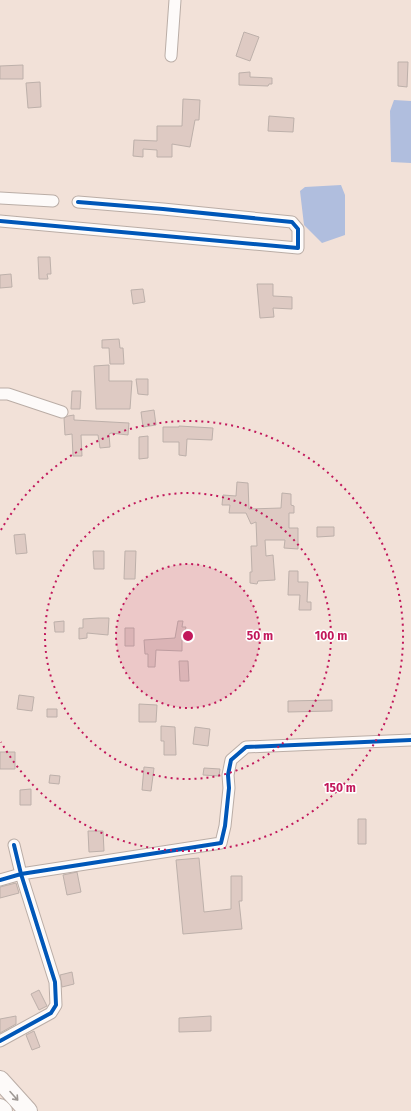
<svg xmlns="http://www.w3.org/2000/svg" width="411" height="1111" font-family="'Fira Sans',sans-serif">
	<style>
		.water { fill: #b0bede }
		.building { fill: #decac3; stroke: #bdb0aa }
		.lines { fill: none; stroke-linecap: round; stroke-linejoin: round }
		.minor-casing { stroke: #baada6; stroke-width: 13 }
		.trunk-casing { stroke: #baada6; stroke-width: 20 }
		.minor { stroke: #fdfaf9; stroke-width: 11 }
		.trunk { stroke: #fdfaf9; stroke-width: 18 }
		.cycleway-casing { stroke: #fff; stroke-width: 6 }
		.cycleway { stroke: #0057b8; stroke-width: 4 }
		.oneway { stroke: #9e9894 }
		.ring { fill: none; stroke: #c2185b; stroke-width: 2; stroke-dasharray: 2 4 }
		.centre { fill: #c2185b; stroke: #fff; stroke-width: 2 }
		.ring-label { font-size: 12px; text-anchor: middle; font-weight: bold; fill: #c2185b; stroke: #fff; stroke-width: 3; stroke-linejoin: round; paint-order: stroke }
	</style>
	<rect width="100%" height="100%" fill="#f2e1d8"/>
	<path class="water" d="M 394,100 L 411,101 L 411,163 L 391,162 L 390,111 Z
		M 341,185 L 345,195 L 345,235 L 322,243 L 304,225 L 300,191 L 305,187 Z"/>
	<path class="building" d="M 244,32 L 259,37 L 250,61 L 236,56 Z
		M 398,62 L 408,62 L 407,87 L 398,86 Z
		M 23,65 L 23,79 L 0,79 L 0,66 Z
		M 250,72 L 250,77 L 272,78 L 272,84 L 269,84 L 268,86 L 239,85 L 239,73 Z
		M 40,82 L 41,107 L 28,108 L 26,83 Z
		M 183,99 L 200,100 L 199,120 L 195,120 L 190,147 L 172,144 L 172,157 L 157,157 L 157,150 L 143,149 L 143,157 L 133,156 L 134,140 L 157,141 L 157,126 L 182,126 Z
		M 269,116 L 294,118 L 293,132 L 268,131 Z
		M 38,257 L 50,257 L 51,274 L 47,274 L 48,279 L 39,279 Z
		M 11,274 L 12,287 L 0,288 L 0,275 Z
		M 257,284 L 273,284 L 273,296 L 292,297 L 292,309 L 273,308 L 274,317 L 260,318 Z
		M 143,289 L 145,302 L 133,304 L 131,290 Z
		M 119,339 L 120,348 L 123,348 L 124,364 L 110,364 L 109,348 L 102,348 L 102,340 Z
		M 109,365 L 109,381 L 132,381 L 130,409 L 96,409 L 94,366 Z
		M 136,379 L 148,379 L 148,395 L 138,394 Z
		M 72,391 L 81,391 L 80,409 L 71,409 Z
		M 154,410 L 156,425 L 143,427 L 141,412 Z
		M 74,415 L 74,420 L 129,423 L 128,435 L 111,433 L 109,434 L 110,447 L 100,448 L 98,435 L 81,435 L 82,456 L 73,456 L 72,434 L 65,435 L 64,418 L 68,416 Z
		M 179,426 L 213,428 L 212,440 L 187,439 L 186,456 L 179,455 L 179,442 L 163,442 L 163,427 L 179,427 Z
		M 148,436 L 148,458 L 139,459 L 139,437 Z
		M 237,482 L 248,483 L 249,509 L 281,508 L 282,493 L 291,494 L 291,505 L 294,506 L 294,513 L 289,513 L 289,528 L 298,528 L 298,549 L 284,548 L 285,540 L 265,540 L 266,556 L 273,555 L 275,580 L 258,581 L 257,584 L 250,583 L 250,572 L 252,572 L 251,546 L 257,546 L 256,522 L 251,524 L 246,513 L 229,513 L 230,505 L 222,505 L 223,495 L 236,496 Z
		M 317,527 L 334,527 L 334,536 L 317,537 Z
		M 25,534 L 27,553 L 16,554 L 14,535 Z
		M 93,551 L 104,551 L 104,569 L 94,569 Z
		M 125,551 L 136,551 L 135,579 L 124,579 Z
		M 289,571 L 298,571 L 298,582 L 308,582 L 307,602 L 311,602 L 311,610 L 299,610 L 300,595 L 288,595 Z
		M 99,618 L 109,618 L 108,635 L 87,633 L 87,638 L 79,639 L 79,628 L 83,628 L 83,619 Z
		M 64,621 L 64,632 L 55,632 L 54,622 Z
		M 178,621 L 183,621 L 182,627 L 186,627 L 183,640 L 182,640 L 182,651 L 156,650 L 155,667 L 148,667 L 148,654 L 145,654 L 144,640 L 175,638 Z
		M 125,628 L 134,628 L 134,646 L 125,646 Z
		M 179,661 L 188,661 L 189,681 L 180,681 Z
		M 19,695 L 34,697 L 32,711 L 17,709 Z
		M 332,700 L 332,711 L 288,712 L 288,701 Z
		M 139,704 L 157,705 L 156,722 L 139,722 Z
		M 47,709 L 57,709 L 57,717 L 47,717 Z
		M 161,726 L 175,727 L 176,755 L 164,755 L 164,741 L 161,741 Z
		M 195,727 L 210,729 L 208,746 L 193,744 Z
		M 0,752 L 15,752 L 15,769 L 0,769 Z
		M 144,767 L 154,768 L 151,791 L 142,790 Z
		M 204,768 L 220,769 L 219,776 L 203,775 Z
		M 50,775 L 60,776 L 59,784 L 49,783 Z
		M 31,789 L 31,805 L 20,805 L 20,790 Z
		M 358,819 L 366,819 L 366,844 L 358,844 Z
		M 88,831 L 103,831 L 104,851 L 89,852 Z
		M 199,858 L 204,912 L 231,909 L 231,876 L 242,876 L 242,901 L 239,901 L 242,929 L 183,934 L 176,860 Z
		M 77,872 L 81,892 L 67,895 L 63,875 Z
		M 16,883 L 19,893 L 0,898 L 0,887 Z
		M 72,972 L 74,984 L 62,987 L 60,975 Z
		M 39,990 L 47,1006 L 39,1010 L 31,994 Z
		M 16,1016 L 16,1024 L 0,1033 L 0,1019 Z
		M 211,1016 L 211,1031 L 179,1032 L 179,1018 Z
		M 34,1031 L 40,1047 L 32,1050 L 26,1035 Z"/>
	<g class="lines">
		<g class="minor-casing">
			<path id="minor" d="M 171,56 L 175,0
				M 0,198 L 53,201
				M 0,221 L 298,248 L 298,229 L 292,222 L 163,209 L 78,202
				M 0,394 L 8,394 L 62,412
				M 0,880 L 21,874 L 221,843 L 225,826 L 229,788 L 228,775 L 231,760 L 246,747 L 411,740
				M 0,1041 L 51,1013 L 56,1005 L 55,982 L 21,874 L 14,845"/>
		</g>
		<g class="trunk-casing">
			<path id="trunk" d="M 0,1080 L 28,1111
				M 0,1108 L 3,1111"/>
		</g>
		<use href="#minor" class="minor"/>
		<use href="#trunk" class="trunk"/>
		<g class="cycleway-casing">
			<path id="cycleway" d="M 0,221 L 298,248 L 298,229 L 292,222 L 163,209 L 78,202
				M 0,880 L 21,874 L 221,843 L 225,826 L 229,788 L 228,775 L 231,760 L 246,747 L 411,740
				M 0,1041 L 51,1013 L 56,1005 L 55,982 L 21,874 L 14,845"/>
		</g>
		<use href="#cycleway" class="cycleway"/>
	</g>
	<defs><path id="oneway-shaft" d="M-6 0H5M1.5-3L5.5 0L1.5 3" fill="none" stroke-width="1.6" stroke-linecap="round" stroke-linejoin="round"/></defs>
	<use class="oneway" href="#oneway-shaft" transform="translate(14 1096) rotate(48)"/>
	<circle cx="188" cy="636" r="72" fill="#c2185b" fill-opacity=".12"/>
	<g class="ring">
		<circle cx="188" cy="636" r="72"/>
		<circle cx="188" cy="636" r="143"/>
		<path d="M1 530A215 215 0 1 1 1 742"/>
	</g>
	<circle cx="188" cy="636" r="6" class="centre"/>
	<g class="ring-label">
		<text x="260" y="640">50 m</text>
		<text x="331" y="640">100 m</text>
		<text x="340" y="792">150 m</text>
	</g>
</svg>
